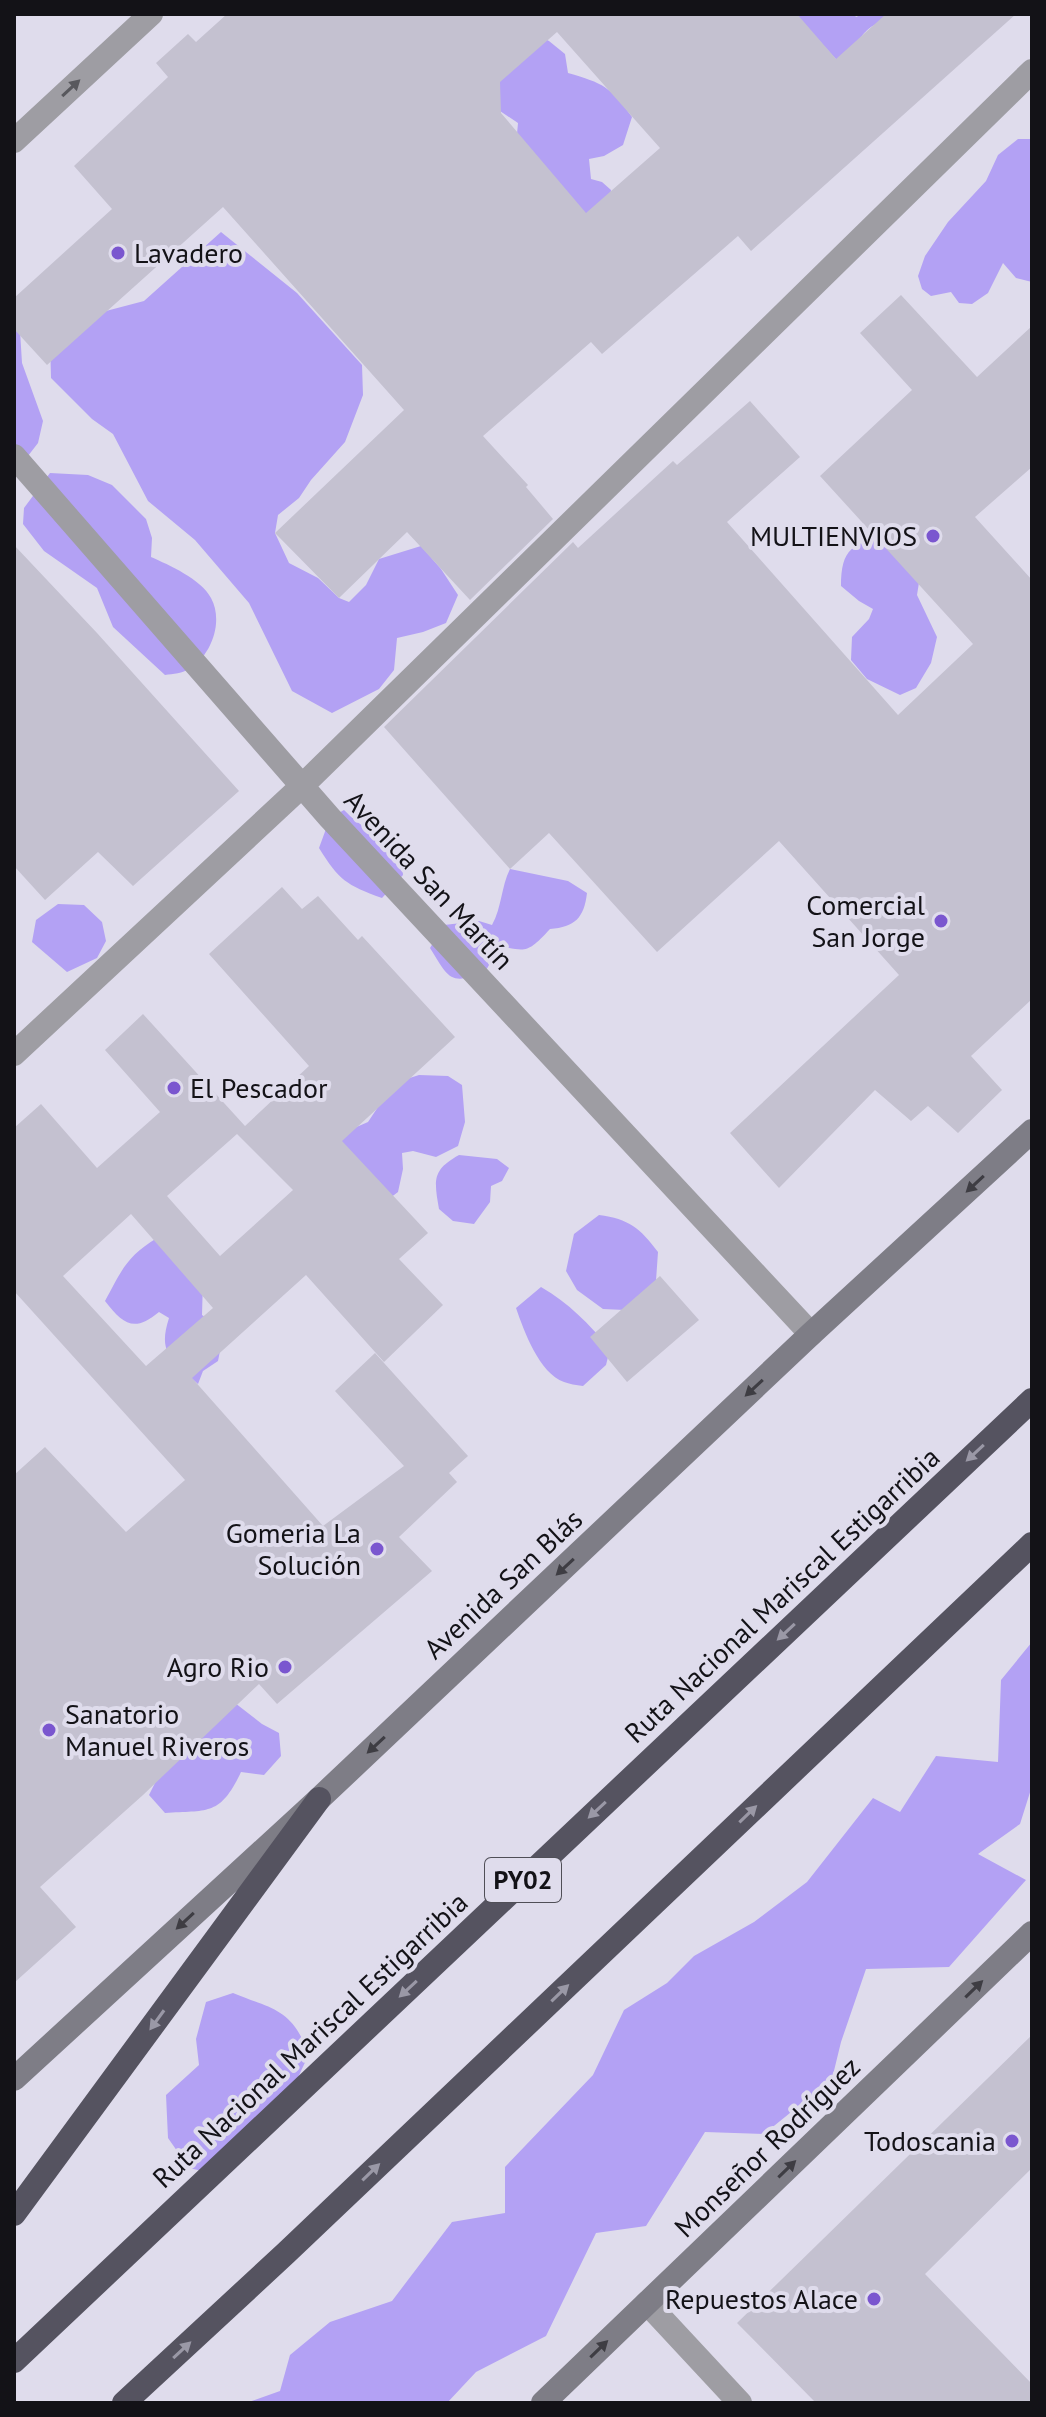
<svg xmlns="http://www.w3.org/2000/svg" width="1046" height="2417" font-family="'PT Sans',sans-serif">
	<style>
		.forest { fill: #b3a1f4 }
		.building { fill: #c4c1d0; fill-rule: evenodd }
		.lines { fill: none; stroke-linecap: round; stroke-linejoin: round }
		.street { stroke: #9e9da3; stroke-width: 24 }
		.secondary { stroke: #7e7d86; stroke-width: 24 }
		.highway { stroke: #555360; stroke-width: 24 }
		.oneway { fill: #58585d }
		.oneway2 { fill: #3e3d43 }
		.oneway3 { fill: #9a98a6 }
		.poi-dot { fill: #7a56cf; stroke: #dfdcec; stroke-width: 3 }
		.labels { text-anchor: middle; stroke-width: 8; stroke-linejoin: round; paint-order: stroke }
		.shield { fill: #dfdcec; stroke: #504f57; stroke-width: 2 }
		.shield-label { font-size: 26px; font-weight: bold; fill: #131217 }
		.poi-label { font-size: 28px; fill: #131217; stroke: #dfdcec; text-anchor: end }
		.street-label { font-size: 28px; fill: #131217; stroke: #dfdcec }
	</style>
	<rect width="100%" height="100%" fill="#dfdcec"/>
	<path class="forest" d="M 795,14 L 850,14 L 857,17 L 859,14 L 904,14 C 862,26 864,31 844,68 Z
		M 531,32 L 549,41 L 565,54 L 568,73 C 603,83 611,87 632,117 L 623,145 L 604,156 L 589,159 L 591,179 L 602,182 L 611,190 L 610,199 L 591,226 L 516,145 L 518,123 L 497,109 L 496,55 Z
		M 1018,139 L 1032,139 L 1032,282 L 1016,278 L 1003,263 L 988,293 L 972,304 L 959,303 L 951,292 L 931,296 L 922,289 L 918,276 L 925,256 L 948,222 L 986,181 L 998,155 Z
		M 221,232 L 297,293 L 362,365 L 363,395 L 345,442 L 311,480 L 299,498 L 278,515 L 275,533 L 289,563 L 318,578 L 339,598 L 349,602 L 366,585 L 379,559 L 421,546 L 441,569 L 458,595 L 446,623 L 423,632 L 397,638 L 394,670 L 379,689 L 332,713 L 292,691 L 249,603 L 195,540 L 148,501 L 113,434 L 92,419 L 51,378 L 50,339 L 87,316 L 144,301 Z
		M 14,310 L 19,315 L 22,363 L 43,421 L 38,443 L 14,474 Z
		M 50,473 L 88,475 L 112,485 L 146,519 L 152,538 L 151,557 C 169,565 201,579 211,598 C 224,622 211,656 189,669 C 183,673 173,674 165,675 L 113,627 L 97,588 L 44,551 L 23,524 L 24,508 Z
		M 887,539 L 921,570 L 917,595 L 937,637 L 931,663 L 916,688 L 900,695 L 867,679 L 851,660 L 852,637 L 869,619 L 873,609 L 859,601 L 841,586 C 841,549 853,541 887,539 Z
		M 344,810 C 350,816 357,822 364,827 C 385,842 403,844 403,875 L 382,898 C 346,885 339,880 319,848 L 330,818 Z
		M 510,869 L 568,881 L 587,893 C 584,918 575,927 550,929 C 526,955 527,951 494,945 L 493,958 L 485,972 C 449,986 449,978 430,948 L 444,925 L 479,921 L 492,925 C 502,907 501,887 510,869 Z
		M 58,904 L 84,905 L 102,922 L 106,941 L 97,958 L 67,972 L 32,942 L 36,920 Z
		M 419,1075 L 448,1076 L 462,1085 L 465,1122 L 458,1146 L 436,1157 L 413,1151 L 402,1153 L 403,1169 L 398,1192 L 386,1201 L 339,1148 L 345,1132 L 368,1122 L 394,1083 Z
		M 459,1155 L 497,1159 L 509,1168 L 502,1181 L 491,1186 L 490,1202 L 474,1224 L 453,1221 L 439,1209 C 434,1180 432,1170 459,1155 Z
		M 599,1215 C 629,1219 640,1228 658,1252 L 655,1295 L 625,1310 L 603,1309 L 577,1290 L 566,1271 L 574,1234 Z
		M 157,1238 L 203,1279 L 202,1315 L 213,1323 L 222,1341 L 218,1361 L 203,1371 L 198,1384 C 173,1359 157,1355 169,1318 L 159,1312 C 134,1333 123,1324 105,1301 C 122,1270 126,1257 157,1238 Z
		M 541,1287 C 569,1303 589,1324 610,1349 L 606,1365 L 583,1386 C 576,1385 569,1384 564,1382 C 539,1373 524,1331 516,1308 Z
		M 1032,1642 L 1032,1786 L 1020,1824 L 978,1854 L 1026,1880 L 949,1967 L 866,1969 L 841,2042 L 832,2079 L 764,2134 L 705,2132 L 646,2226 L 596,2233 L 546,2336 L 476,2372 L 447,2403 L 246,2403 L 280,2391 L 290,2355 L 330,2322 L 392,2301 L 452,2222 L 505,2213 L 505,2167 L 593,2075 L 624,2010 L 667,1983 L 694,1956 L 754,1922 L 807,1882 L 873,1798 L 900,1812 L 936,1756 L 998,1762 L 1001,1680 Z
		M 235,1703 L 262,1724 L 279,1733 L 281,1756 L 264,1775 L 241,1772 C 220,1816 209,1810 165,1813 L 149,1795 L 160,1773 Z
		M 233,1993 C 274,2010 291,2008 309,2054 L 292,2090 L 211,2173 L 189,2168 L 168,2138 L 166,2095 L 199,2065 L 196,2039 L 206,2002 Z"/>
	<path class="building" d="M 227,14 L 577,14 L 557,32 L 577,14 L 797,14 L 836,59 L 886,14 L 1016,14 L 751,251 L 738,236 L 602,354 L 591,342 L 483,436 L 528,485 L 526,487 L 553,519 L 470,600 L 407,532 L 339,598 L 275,533 L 404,410 L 223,207 L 47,365 L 14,329 L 14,298 L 112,209 L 74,166 L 168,77 L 156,63 L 188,34 L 196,42 ZM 557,32 L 660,148 L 586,213 L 501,113 L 500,82 Z
		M 901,295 L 977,377 L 1032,326 L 1032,467 L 975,517 L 1032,580 L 1032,999 L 971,1056 L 1002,1090 L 958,1133 L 928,1106 L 911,1121 L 875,1090 L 779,1188 L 730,1133 L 899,975 L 779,841 L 657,952 L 549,833 L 510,869 L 384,727 L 573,542 L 578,548 L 673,461 L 677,465 L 750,401 L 800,457 L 727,522 L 898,715 L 973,644 L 820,476 L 912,390 L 860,333 Z
		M 14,545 L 97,633 L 239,791 L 133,886 L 98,852 L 45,900 L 14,866 Z
		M 282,887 L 302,909 L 318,896 L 358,940 L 362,936 L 455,1037 L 342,1141 L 428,1233 L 399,1259 L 443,1305 L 384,1362 L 306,1275 L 192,1378 L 323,1526 L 404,1466 L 335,1391 L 375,1353 L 468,1456 L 449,1473 L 457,1482 L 399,1537 L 432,1571 L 277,1704 L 259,1684 L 143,1795 L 40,1887 L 76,1927 L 14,1983 L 14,1475 L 45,1447 L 126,1532 L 185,1480 L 14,1291 L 14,1128 L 41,1104 L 97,1168 L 160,1112 L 105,1050 L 143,1014 L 245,1126 L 309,1066 L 209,954 ZM 237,1134 L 293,1190 L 220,1256 L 167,1196 ZM 131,1214 L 213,1308 L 146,1366 L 63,1276 Z
		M 660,1276 L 699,1320 L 627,1382 L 590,1337 Z
		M 1032,2035 L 1032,2168 L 925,2274 L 1032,2384 L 1032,2403 L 816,2403 L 737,2323 Z"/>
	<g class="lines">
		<path class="street" d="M 14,141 L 151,14
			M 14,456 L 330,818 L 811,1334
			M 14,1054 L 302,786 L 1032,71
			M 647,2303 L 740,2403"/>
		<path class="secondary" d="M 14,2079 L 319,1799 L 811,1334 L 1032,1131
			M 543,2403 L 1032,1933"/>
		<path class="highway" d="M 14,2214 L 319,1799
			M 14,2361 L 1032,1400
			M 124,2403 L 286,2253 L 1032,1544"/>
	</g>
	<defs><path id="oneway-solid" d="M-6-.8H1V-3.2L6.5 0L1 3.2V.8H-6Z" transform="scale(2)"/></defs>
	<use class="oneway" href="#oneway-solid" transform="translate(71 88) rotate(-43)"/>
	<g class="oneway2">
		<use href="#oneway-solid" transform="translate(975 1184) rotate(137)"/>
		<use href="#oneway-solid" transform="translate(754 1388) rotate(137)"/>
		<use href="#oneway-solid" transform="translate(565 1567) rotate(137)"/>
		<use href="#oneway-solid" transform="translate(376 1745) rotate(137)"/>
		<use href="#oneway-solid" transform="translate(185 1921) rotate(137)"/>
		<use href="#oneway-solid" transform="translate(974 1989) rotate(-44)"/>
		<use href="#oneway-solid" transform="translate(787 2169) rotate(-44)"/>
		<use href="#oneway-solid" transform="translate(599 2349) rotate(-44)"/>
	</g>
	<g class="oneway3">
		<use href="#oneway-solid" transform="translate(975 1453) rotate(137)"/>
		<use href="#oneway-solid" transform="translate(786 1632) rotate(137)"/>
		<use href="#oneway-solid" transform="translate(597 1810) rotate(137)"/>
		<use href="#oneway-solid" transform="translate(748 1814) rotate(-44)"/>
		<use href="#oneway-solid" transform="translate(408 1989) rotate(137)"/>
		<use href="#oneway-solid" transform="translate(560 1993) rotate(-44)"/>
		<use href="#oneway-solid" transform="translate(157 2020) rotate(126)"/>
		<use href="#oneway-solid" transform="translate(371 2172) rotate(-44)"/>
		<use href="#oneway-solid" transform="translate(182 2350) rotate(-43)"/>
	</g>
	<g class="poi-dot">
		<circle cx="118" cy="253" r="8"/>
		<circle cx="933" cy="536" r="8"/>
		<circle cx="941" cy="921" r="8"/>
		<circle cx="174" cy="1088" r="8"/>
		<circle cx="377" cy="1549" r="8"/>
		<circle cx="285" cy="1667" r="8"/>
		<circle cx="49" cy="1730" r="8"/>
		<circle cx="1012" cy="2141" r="8"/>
		<circle cx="874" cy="2299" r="8"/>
	</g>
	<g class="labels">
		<rect class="shield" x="485" y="1858" width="76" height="44" rx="6"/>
		<g class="shield-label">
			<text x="523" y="1889">PY02</text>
		</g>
		<g class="poi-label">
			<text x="134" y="263" text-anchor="start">Lavadero</text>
			<text x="917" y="546">MULTIENVIOS</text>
			<text x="925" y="915">Comercial<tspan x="925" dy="32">San Jorge</tspan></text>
			<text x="190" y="1098" text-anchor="start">El Pescador</text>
			<text x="361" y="1543">Gomeria La<tspan x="361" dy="32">Solución</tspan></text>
			<text x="269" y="1677">Agro Rio</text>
			<text x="65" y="1724" text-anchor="start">Sanatorio<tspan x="65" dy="32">Manuel Riveros</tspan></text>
			<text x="996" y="2151">Todoscania</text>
			<text x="858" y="2309">Repuestos Alace</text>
		</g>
		<g class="street-label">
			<text transform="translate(429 880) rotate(47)" y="10">Avenida San Martín</text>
			<text transform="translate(503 1584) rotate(-43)" y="10">Avenida San Blás</text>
			<text transform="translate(782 1595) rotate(-43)" y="10">Ruta Nacional Mariscal Estigarribia</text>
			<text transform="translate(310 2040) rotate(-43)" y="10">Ruta Nacional Mariscal Estigarribia</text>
			<text transform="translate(767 2147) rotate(-44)" y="10">Monseñor Rodríguez</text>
		</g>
	</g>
	<rect width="1046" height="2417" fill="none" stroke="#131217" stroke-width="32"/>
</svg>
